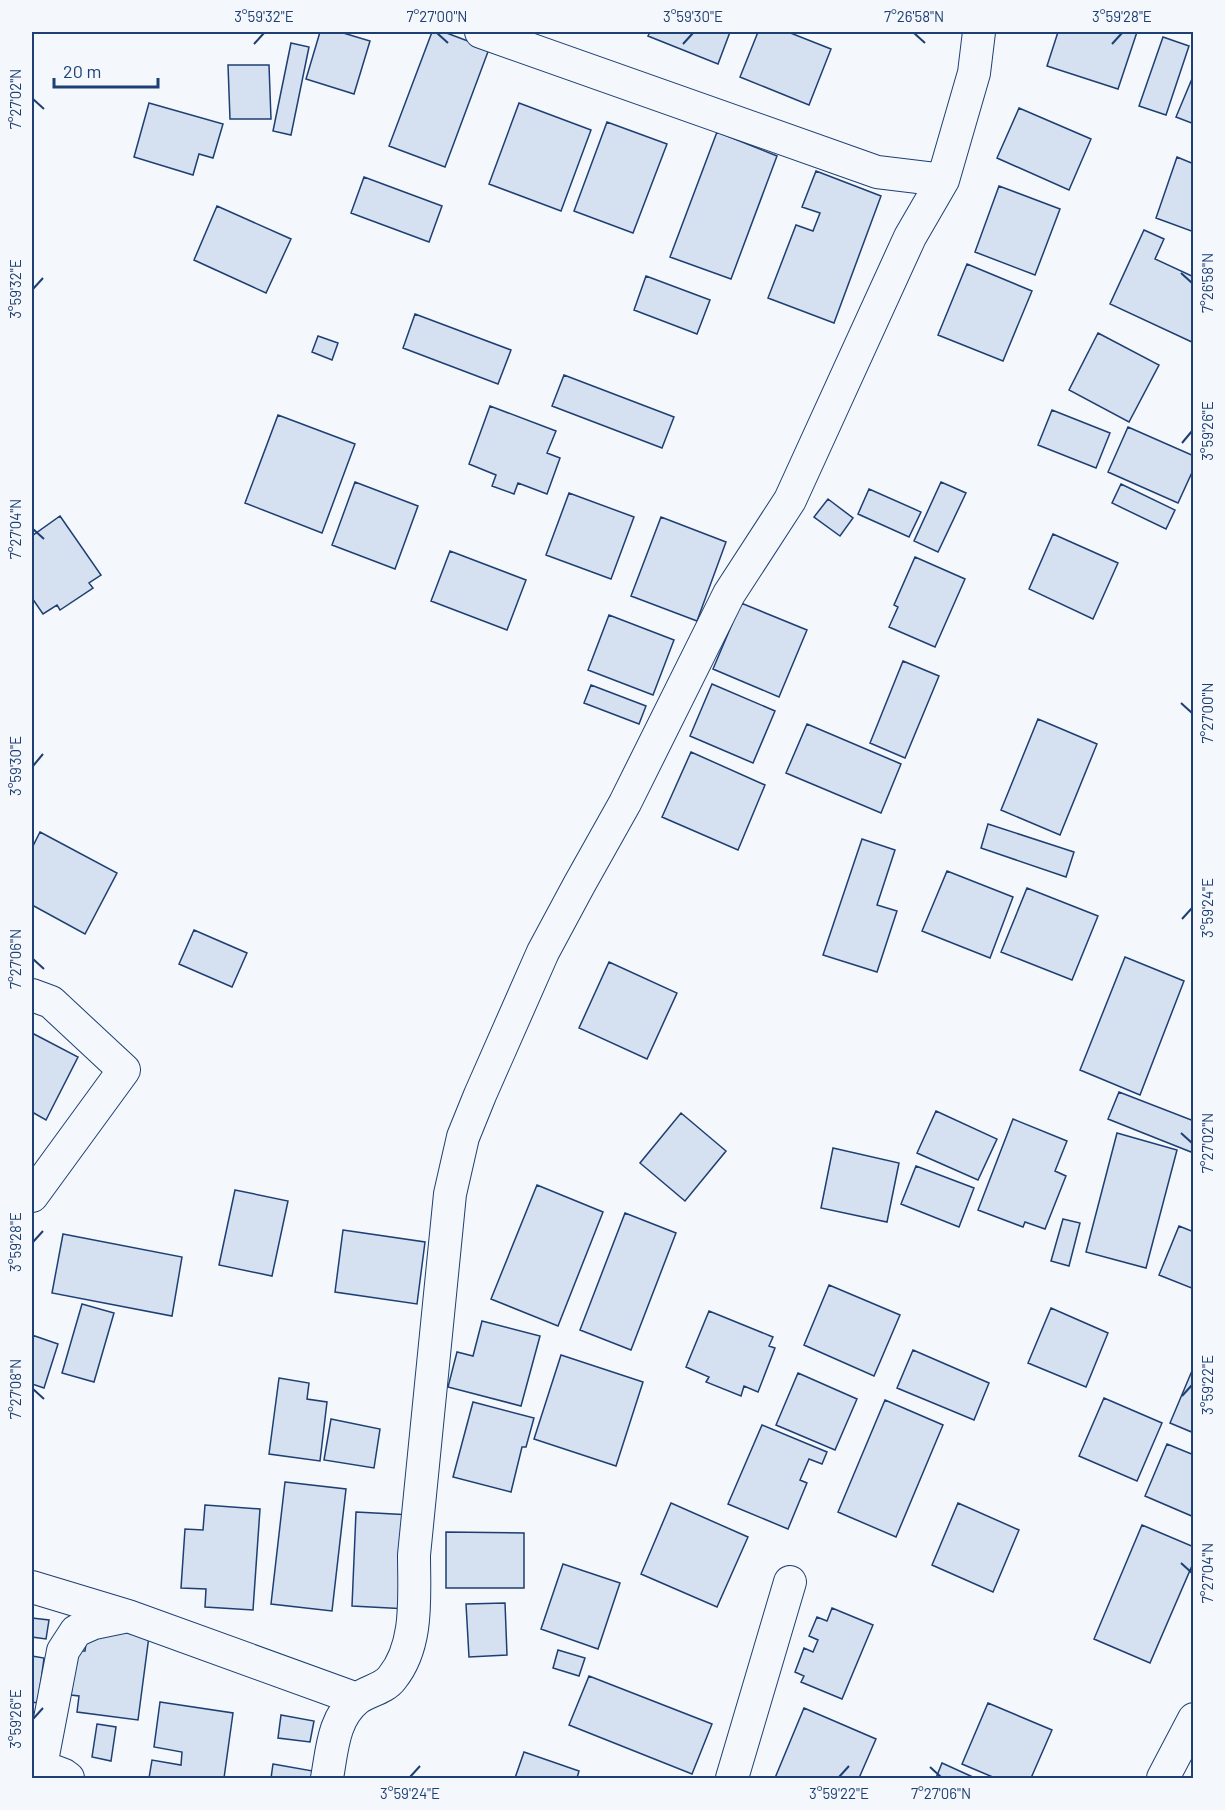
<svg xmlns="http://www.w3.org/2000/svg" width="1225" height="1810" font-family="Barlow,sans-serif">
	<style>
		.building { fill: #d5e0f0; stroke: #1d3f73; stroke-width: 1.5 }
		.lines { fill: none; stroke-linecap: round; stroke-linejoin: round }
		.minor-casing { stroke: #1d3f73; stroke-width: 34 }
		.minor { stroke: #f4f7fb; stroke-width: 32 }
		.ticks { fill: none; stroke: #1d3f73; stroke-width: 2 }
		.neatline { fill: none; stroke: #1d3f73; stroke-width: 2 }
		.ticks-label { font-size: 15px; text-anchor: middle; fill: #1d3f73 }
	</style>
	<rect width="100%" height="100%" fill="#f4f7fb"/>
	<path class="building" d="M 320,32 L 340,32 L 370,41 L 354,94 L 306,79 Z
		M 432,32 L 444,32 L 489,49 L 445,167 L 389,146 Z
		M 650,32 L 730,32 L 718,64 L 648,36 Z
		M 758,32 L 788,32 L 831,49 L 809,105 L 740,77 Z
		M 1058,32 L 1137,32 L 1118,89 L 1047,66 Z
		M 1163,37 L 1189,46 L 1166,115 L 1139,106 Z
		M 291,43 L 309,47 L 291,135 L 273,131 Z
		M 228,65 L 269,65 L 271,119 L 230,119 Z
		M 1194,74 L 1194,124 L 1176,117 Z
		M 149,103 L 223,124 L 213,158 L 199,154 L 193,175 L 134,157 Z
		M 519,103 L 591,130 L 561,211 L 489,184 Z
		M 1019,108 L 1091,139 L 1069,190 L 997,158 Z
		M 607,122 L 667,144 L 633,233 L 574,211 Z
		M 717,132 L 777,156 L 731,279 L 670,257 Z
		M 1177,157 L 1194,164 L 1194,232 L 1156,218 Z
		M 816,171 L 881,196 L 834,323 L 768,298 L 796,225 L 813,231 L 820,213 L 802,207 Z
		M 364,177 L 442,206 L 429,242 L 351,213 Z
		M 999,186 L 1060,209 L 1035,275 L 975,252 Z
		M 217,206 L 291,239 L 266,293 L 194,260 Z
		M 1144,230 L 1164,239 L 1155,259 L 1194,277 L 1194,343 L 1110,304 Z
		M 967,264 L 1032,291 L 1003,361 L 938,335 Z
		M 646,276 L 710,300 L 697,334 L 634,310 Z
		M 415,314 L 511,350 L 498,384 L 403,348 Z
		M 1098,333 L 1159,365 L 1129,422 L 1069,390 Z
		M 318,336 L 338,343 L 332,360 L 312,352 Z
		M 564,375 L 674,417 L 662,448 L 552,406 Z
		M 490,406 L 556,431 L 547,453 L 560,458 L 547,494 L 518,483 L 514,494 L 492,486 L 496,475 L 469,464 Z
		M 1052,410 L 1110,433 L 1096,468 L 1038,445 Z
		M 278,415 L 355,444 L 322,533 L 245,503 Z
		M 1128,427 L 1194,456 L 1194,468 L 1178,503 L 1108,472 Z
		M 355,482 L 418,506 L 395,569 L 332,545 Z
		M 941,482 L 966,493 L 938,552 L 914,541 Z
		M 1121,484 L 1175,510 L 1166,529 L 1112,503 Z
		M 869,489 L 921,512 L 909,537 L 858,514 Z
		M 569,493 L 634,517 L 611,579 L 546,555 Z
		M 828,499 L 853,518 L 840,536 L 814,517 Z
		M 60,516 L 101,575 L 89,583 L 93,588 L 60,610 L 57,605 L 43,614 L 32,598 L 32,536 Z
		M 661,517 L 726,542 L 697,621 L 631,596 Z
		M 1053,534 L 1118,563 L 1093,619 L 1029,589 Z
		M 450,551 L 526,580 L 507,630 L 431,601 Z
		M 915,557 L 965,579 L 935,647 L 889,627 L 898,607 L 894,605 Z
		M 741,603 L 807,630 L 779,697 L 713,669 Z
		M 609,615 L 674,640 L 653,695 L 588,670 Z
		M 903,661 L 939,676 L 905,758 L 870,743 Z
		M 712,684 L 775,711 L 753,763 L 690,736 Z
		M 591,685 L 646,706 L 639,724 L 584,703 Z
		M 1038,719 L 1097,744 L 1060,835 L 1001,810 Z
		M 807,724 L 901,764 L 881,813 L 786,773 Z
		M 691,752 L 765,785 L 738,850 L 662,817 Z
		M 988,824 L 1074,852 L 1066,877 L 981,848 Z
		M 40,832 L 117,873 L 85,934 L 32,905 L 32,848 Z
		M 862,839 L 895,850 L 877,905 L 897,911 L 877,972 L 823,955 Z
		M 947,871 L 1013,897 L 990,958 L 922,931 Z
		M 1027,888 L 1098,916 L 1072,980 L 1001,952 Z
		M 194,930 L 247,953 L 232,987 L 179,964 Z
		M 1125,957 L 1184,981 L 1140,1095 L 1080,1070 Z
		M 609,962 L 677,993 L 647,1059 L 579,1028 Z
		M 32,1033 L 78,1057 L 46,1120 L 32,1112 Z
		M 1119,1092 L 1194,1121 L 1194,1147 L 1191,1152 L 1108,1119 Z
		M 936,1111 L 997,1139 L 978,1180 L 917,1153 Z
		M 681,1113 L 726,1151 L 685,1201 L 640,1163 Z
		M 1013,1119 L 1067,1141 L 1055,1171 L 1066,1176 L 1045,1229 L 1025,1222 L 1023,1227 L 978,1210 Z
		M 1117,1133 L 1177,1150 L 1146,1268 L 1086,1252 Z
		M 833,1148 L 899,1163 L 887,1222 L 821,1208 Z
		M 916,1166 L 974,1188 L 959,1227 L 901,1204 Z
		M 537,1185 L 603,1212 L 558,1326 L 491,1299 Z
		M 235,1190 L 288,1201 L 272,1276 L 219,1265 Z
		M 625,1213 L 676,1233 L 631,1350 L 580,1330 Z
		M 1063,1219 L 1080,1223 L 1069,1266 L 1051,1261 Z
		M 1179,1226 L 1194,1232 L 1194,1289 L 1159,1275 Z
		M 343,1230 L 425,1242 L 417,1304 L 335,1292 Z
		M 63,1234 L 182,1257 L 172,1316 L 52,1293 Z
		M 829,1285 L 900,1315 L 874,1376 L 804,1345 Z
		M 82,1304 L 114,1313 L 94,1382 L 62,1373 Z
		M 1051,1308 L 1108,1333 L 1086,1387 L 1028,1363 Z
		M 709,1311 L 773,1337 L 769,1346 L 775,1348 L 758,1392 L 744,1386 L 741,1396 L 706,1382 L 709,1377 L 686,1367 Z
		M 482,1321 L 540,1336 L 521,1406 L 448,1387 L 457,1352 L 473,1356 Z
		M 32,1335 L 58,1344 L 44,1388 L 32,1384 Z
		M 913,1350 L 989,1383 L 974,1420 L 897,1388 Z
		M 561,1355 L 643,1382 L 616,1466 L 534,1439 Z
		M 1194,1366 L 1194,1433 L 1170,1423 Z
		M 798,1373 L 857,1399 L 835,1450 L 776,1425 Z
		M 279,1378 L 309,1383 L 307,1399 L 327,1402 L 320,1461 L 269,1454 Z
		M 1104,1398 L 1162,1423 L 1137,1481 L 1079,1456 Z
		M 885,1400 L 943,1425 L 896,1537 L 838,1512 Z
		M 473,1402 L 534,1418 L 526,1447 L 522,1447 L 511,1492 L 453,1477 Z
		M 331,1419 L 380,1429 L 374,1468 L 324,1460 Z
		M 762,1425 L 827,1452 L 822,1464 L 809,1459 L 800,1480 L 807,1483 L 788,1529 L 728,1504 Z
		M 1167,1444 L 1194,1455 L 1194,1517 L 1145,1496 Z
		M 285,1482 L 346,1489 L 332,1611 L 271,1604 Z
		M 671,1503 L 748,1537 L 717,1607 L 641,1574 Z
		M 958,1503 L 1019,1530 L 993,1592 L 932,1565 Z
		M 205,1505 L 260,1509 L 253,1610 L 205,1607 L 206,1589 L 181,1588 L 185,1529 L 203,1530 Z
		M 356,1512 L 412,1515 L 408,1609 L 352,1606 Z
		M 1142,1525 L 1194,1547 L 1194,1561 L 1150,1663 L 1094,1639 Z
		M 446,1532 L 524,1533 L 524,1588 L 446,1588 Z
		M 563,1564 L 620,1583 L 598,1649 L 541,1629 Z
		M 505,1603 L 507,1655 L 469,1657 L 466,1604 Z
		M 832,1608 L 873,1625 L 842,1699 L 801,1682 L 804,1676 L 795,1672 L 804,1648 L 813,1652 L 818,1640 L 809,1636 L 817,1617 L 827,1621 Z
		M 32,1618 L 49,1620 L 46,1639 L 32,1637 Z
		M 88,1628 L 149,1636 L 138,1720 L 77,1712 L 79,1696 L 71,1695 L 76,1651 L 85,1651 Z
		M 558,1650 L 585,1658 L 579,1676 L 553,1668 Z
		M 32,1656 L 44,1658 L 38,1703 L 32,1702 Z
		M 589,1676 L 712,1724 L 692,1774 L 569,1725 Z
		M 160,1702 L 233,1713 L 224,1778 L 149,1778 L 152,1760 L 181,1765 L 182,1752 L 154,1747 Z
		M 988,1703 L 1052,1730 L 1031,1778 L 995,1778 L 962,1764 Z
		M 804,1708 L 876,1739 L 859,1778 L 775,1778 Z
		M 281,1715 L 314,1721 L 310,1742 L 278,1738 Z
		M 97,1724 L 116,1727 L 111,1761 L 92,1757 Z
		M 524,1752 L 579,1771 L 577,1778 L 515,1778 Z
		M 942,1763 L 975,1778 L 936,1778 Z
		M 273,1764 L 313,1771 L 312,1778 L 271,1778 Z"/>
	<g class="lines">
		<g class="minor-casing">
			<path id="minor" d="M 481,32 L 877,172 L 943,180
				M 32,995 L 51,1002 L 124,1070 L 32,1196
				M 32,1587 L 128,1616 L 357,1699
				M 32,1763 L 64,1775 L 68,1778
				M 41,1766 L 63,1651 L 76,1631 L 94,1623 L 128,1616
				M 327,1778 C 332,1751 333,1718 357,1699 C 367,1691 384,1689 392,1678 C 419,1645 414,1596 414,1555 L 450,1194 L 463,1137 L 480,1095 L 543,952 L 579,885 L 625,803 L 729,594 L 790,500 L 910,237 L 943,180 L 974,73 L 979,32
				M 732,1778 L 790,1582
				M 1163,1778 L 1194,1719"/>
		</g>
		<use href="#minor" class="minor"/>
	</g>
	<path class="ticks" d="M 437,33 L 448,43M 914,33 L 925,43M 254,44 L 264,33M 683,44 L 693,33M 1112,44 L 1122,33M 33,99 L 44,109M 1181,273 L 1192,283M 33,289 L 43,278M 1182,443 L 1192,431M 33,529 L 44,539M 1181,703 L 1192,713M 33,766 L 43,754M 1182,919 L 1192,908M 33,959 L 44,969M 1181,1133 L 1192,1143M 33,1242 L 43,1231M 33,1389 L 44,1399M 1182,1396 L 1192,1385M 1181,1563 L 1192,1573M 33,1719 L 43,1708M 930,1767 L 941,1777M 410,1777 L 420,1766M 839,1777 L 849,1766"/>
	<rect width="1225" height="1810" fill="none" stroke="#f4f7fb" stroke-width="66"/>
	<path d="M54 78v9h104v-9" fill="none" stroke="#1d3f73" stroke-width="3"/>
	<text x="63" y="78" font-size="18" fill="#1d3f73" stroke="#f4f7fb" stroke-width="4.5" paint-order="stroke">20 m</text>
	<rect x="33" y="33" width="1159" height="1744" class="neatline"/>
	<g class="ticks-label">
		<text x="264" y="22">3°59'32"E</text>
		<text x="437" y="22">7°27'00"N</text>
		<text x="693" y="22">3°59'30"E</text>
		<text x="914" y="22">7°26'58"N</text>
		<text x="1122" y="22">3°59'28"E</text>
		<text transform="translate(16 99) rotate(-90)" y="5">7°27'02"N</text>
		<text transform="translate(1208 283) rotate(-90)" y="5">7°26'58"N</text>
		<text transform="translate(16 289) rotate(-90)" y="5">3°59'32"E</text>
		<text transform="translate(1208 431) rotate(-90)" y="5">3°59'26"E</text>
		<text transform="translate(16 529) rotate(-90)" y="5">7°27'04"N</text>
		<text transform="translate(1208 713) rotate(-90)" y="5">7°27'00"N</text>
		<text transform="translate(16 766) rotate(-90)" y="5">3°59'30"E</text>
		<text transform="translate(1208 908) rotate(-90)" y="5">3°59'24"E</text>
		<text transform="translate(16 959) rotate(-90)" y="5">7°27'06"N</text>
		<text transform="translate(1208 1143) rotate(-90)" y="5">7°27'02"N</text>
		<text transform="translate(16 1242) rotate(-90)" y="5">3°59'28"E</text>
		<text transform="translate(1208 1385) rotate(-90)" y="5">3°59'22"E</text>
		<text transform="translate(16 1389) rotate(-90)" y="5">7°27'08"N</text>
		<text transform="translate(1208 1573) rotate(-90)" y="5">7°27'04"N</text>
		<text transform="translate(16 1719) rotate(-90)" y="5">3°59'26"E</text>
		<text x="410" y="1799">3°59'24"E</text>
		<text x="839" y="1799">3°59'22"E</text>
		<text x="941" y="1799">7°27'06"N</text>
	</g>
</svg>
